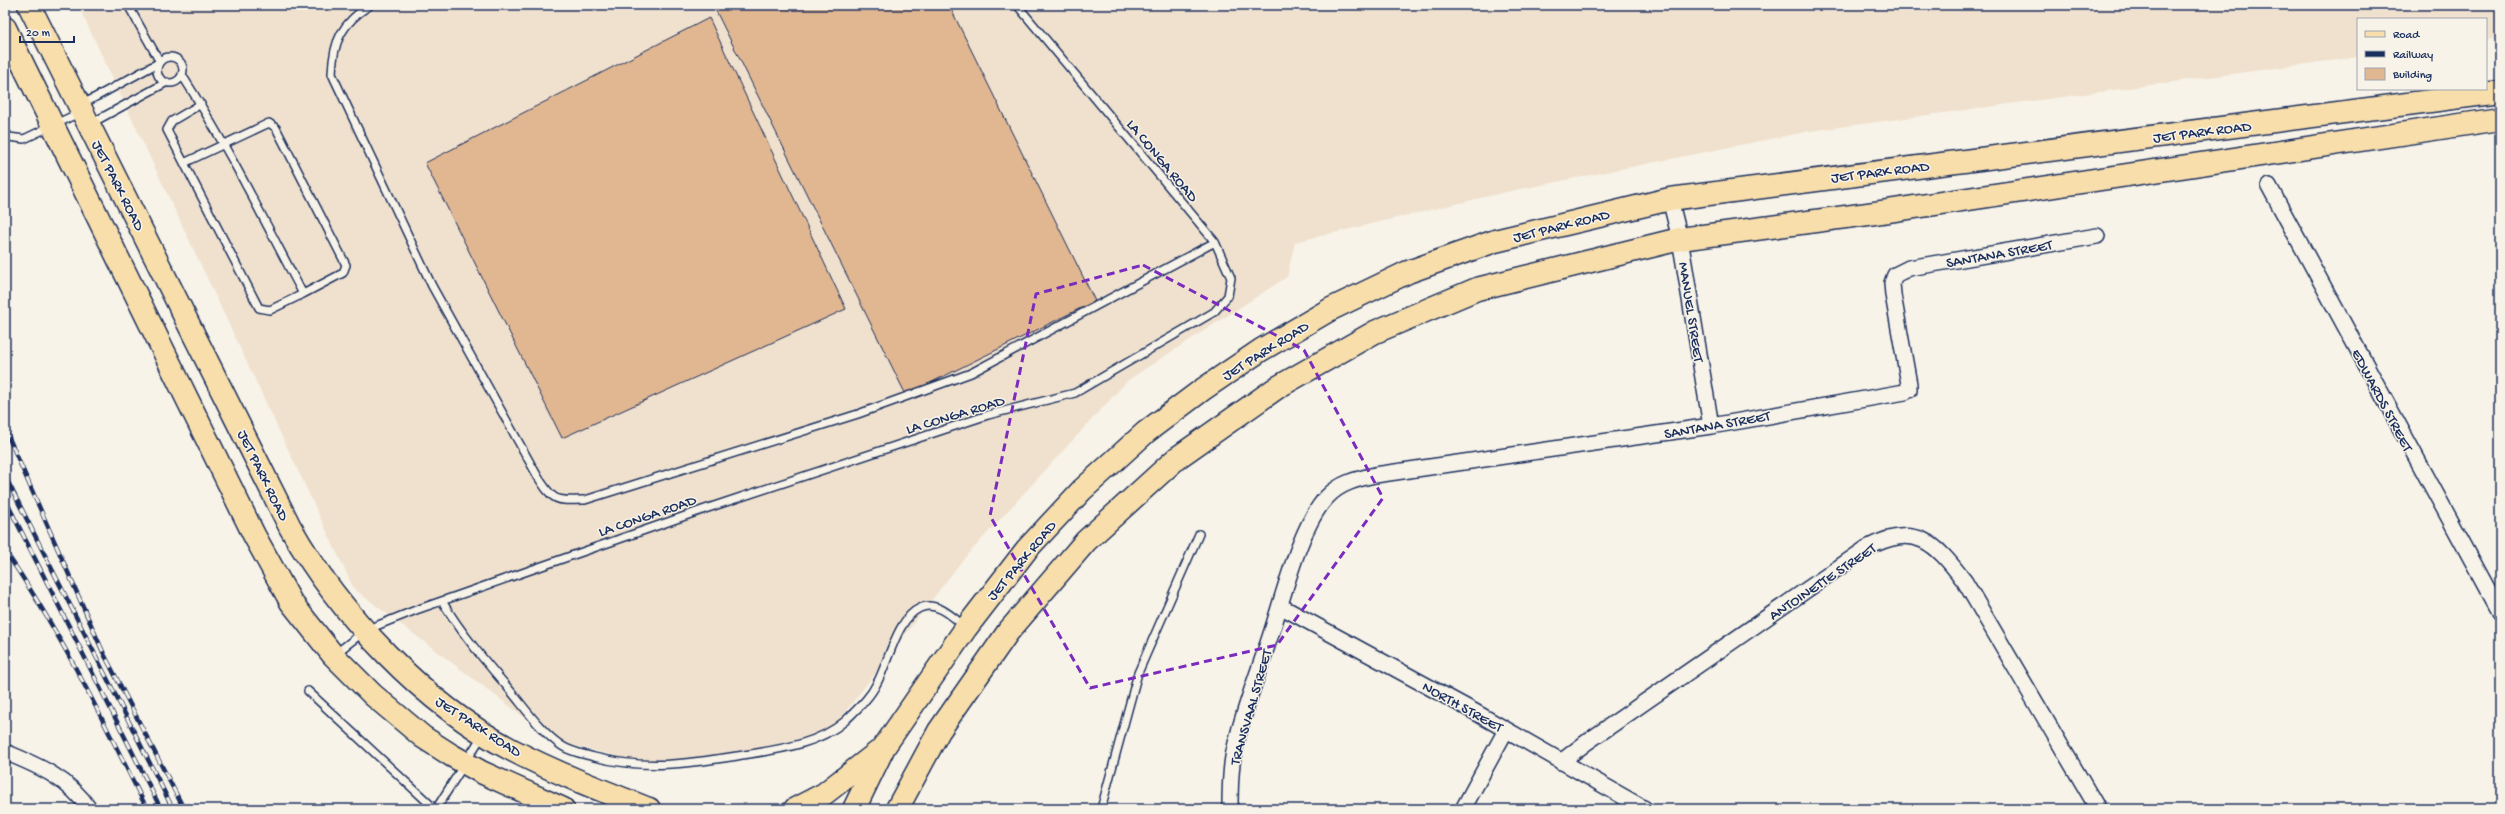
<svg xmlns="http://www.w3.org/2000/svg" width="2505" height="814" font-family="'Gochi Hand',sans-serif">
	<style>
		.built { fill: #f0e1ce }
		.building { fill: #e1b792; stroke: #1b2f5e }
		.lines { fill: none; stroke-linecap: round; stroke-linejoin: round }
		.service-casing { stroke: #1b2f5e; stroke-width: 10 }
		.minor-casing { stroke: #1b2f5e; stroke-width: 18 }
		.primary-casing { stroke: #1b2f5e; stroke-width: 25 }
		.service { stroke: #f7f3e8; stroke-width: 7 }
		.minor { stroke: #f7f3e8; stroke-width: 15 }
		.primary { stroke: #f8deab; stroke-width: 22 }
		.rail-casing { stroke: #1b2f5e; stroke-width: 4.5 }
		.rail { stroke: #f7f3e8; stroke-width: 3; stroke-dasharray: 9; stroke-linecap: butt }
		.marked { fill: none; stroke: #7b2cbf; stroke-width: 3; stroke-dasharray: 8 5; stroke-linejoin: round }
		.labels { text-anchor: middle; stroke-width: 3; stroke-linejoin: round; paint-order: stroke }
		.street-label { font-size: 15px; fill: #1b2f5e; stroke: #f7f3e8 }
	</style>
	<rect width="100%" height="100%" fill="#f7f3e8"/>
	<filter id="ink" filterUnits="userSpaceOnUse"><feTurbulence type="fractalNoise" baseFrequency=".025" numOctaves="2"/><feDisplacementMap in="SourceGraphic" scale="8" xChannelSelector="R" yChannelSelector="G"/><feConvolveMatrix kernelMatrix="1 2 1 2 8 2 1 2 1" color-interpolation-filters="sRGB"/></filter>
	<g filter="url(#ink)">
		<path class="built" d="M 78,5 L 2500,5 L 2500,38 L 2486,40 L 2486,19 L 2358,19 L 2358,57 L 1810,131 L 1506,192 L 1295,242 L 1287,277 L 1128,380 L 961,562 L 829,733 L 757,748 L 655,765 L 557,742 L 354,589 Z"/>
		<path class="building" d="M 713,5 L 949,5 L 1095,301 L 906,395 Z
			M 709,18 L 846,309 L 562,438 L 425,163 Z"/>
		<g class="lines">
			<g class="service-casing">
				<path id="service" d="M 370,5 C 342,23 333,41 332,74 L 432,286 L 538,477 C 554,502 555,501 585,500 L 858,414 L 971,373 L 1215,242
					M157 70a13 13 0 1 1 26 0a13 13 0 1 1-26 0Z
					M 182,75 C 227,145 264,220 303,294 L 270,310 L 259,308 L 167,130 L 172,121 L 201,104
					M 81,105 L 160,62 L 128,5
					M 90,124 L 167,82
					M 5,131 L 9,137 L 24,139 L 81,112
					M 184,163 L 269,123 L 276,128 L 346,265 L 343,273 L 303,294
					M 442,601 C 462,634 484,660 509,689 C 525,708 541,732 562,746 C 571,752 583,754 594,757 C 645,770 686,764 737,756 C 774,750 816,746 845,721 C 857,709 870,698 877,683 C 889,661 897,618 920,608 C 936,600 953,617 964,626
					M 335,654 L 366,630 L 416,610 L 708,508 L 988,415 L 1075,393 L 1214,312 L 1228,296 L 1231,278 L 1215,242 L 1017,5
					M 308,691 L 435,809
					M 436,809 L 482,736
					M 1101,809 L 1138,673 L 1199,534"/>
			</g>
			<g class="minor-casing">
				<path id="minor" d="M 2269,186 L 2500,612
					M 1670,199 L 1680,239 L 1711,426
					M 1280,606 L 1475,712 L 1645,809
					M 5,752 C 37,765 70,779 89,809
					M 1561,762 L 1587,742 L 1867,548 C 1916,522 1935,542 1965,582 L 2098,809
					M 1230,809 C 1230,790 1230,770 1234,752 C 1242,713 1258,674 1270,637 C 1283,598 1300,525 1327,497 C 1340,483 1357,479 1375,475 L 1711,426 L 1905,392 L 1909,390 L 1909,384 L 1893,295 L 1892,283 L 1895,275 L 1909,268 L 2097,236
					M 1463,809 L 1506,730"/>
			</g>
			<g class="primary-casing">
				<path id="primary" d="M 29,5 L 290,527 C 339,614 424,704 512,750 C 556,773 603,791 649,809
					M 5,28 L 254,535 L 291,602 L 333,655 L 373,695 L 423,737 L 451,755 L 481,772 L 563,809
					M 795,809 L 824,794 L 878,752
					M 854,809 L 884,747 L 966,628 L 1027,549 L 1082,490 L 1146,432 L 1202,390 L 1261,350 L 1331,309 L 1408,272 L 1495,241 L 1670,199 L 2500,92
					M 897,809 L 939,731 L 1008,632 L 1086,541 L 1177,458 L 1278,387 L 1375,332 L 1477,289 L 1680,239 L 1868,214 L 2500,119"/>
			</g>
			<use href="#service" class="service"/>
			<use href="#minor" class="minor"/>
			<use href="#primary" class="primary"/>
			<g class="rail-casing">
				<path id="rail" d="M 5,429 L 103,652 L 184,809
					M 5,476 L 173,809
					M 5,499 L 161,809
					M 5,551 C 61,632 103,721 147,809"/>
			</g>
			<use href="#rail" class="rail"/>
		</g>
	</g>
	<path class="marked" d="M 1143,265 L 1304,350 L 1383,498 L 1277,645 L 1090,688 L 990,516 L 1036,294 Z"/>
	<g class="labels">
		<g class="street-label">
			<text transform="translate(2202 131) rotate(-7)" y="5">JET PARK ROAD</text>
			<text transform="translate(1163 160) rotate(50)" y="5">LA CONGA ROAD</text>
			<text transform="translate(1880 171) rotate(-7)" y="5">JET PARK ROAD</text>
			<text transform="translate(119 185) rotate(63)" y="5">JET PARK ROAD</text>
			<text transform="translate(1561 225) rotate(-14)" y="5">JET PARK ROAD</text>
			<text transform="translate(1999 253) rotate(-10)" y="5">SANTANA STREET</text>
			<text transform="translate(1692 312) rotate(81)" y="5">MANUEL STREET</text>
			<text transform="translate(1265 350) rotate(-32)" y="5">JET PARK ROAD</text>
			<text transform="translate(2383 400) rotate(62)" y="5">EDWARDS STREET</text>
			<text transform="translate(955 414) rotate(-17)" y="5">LA CONGA ROAD</text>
			<text transform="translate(1717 424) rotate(-10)" y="5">SANTANA STREET</text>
			<text transform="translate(264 475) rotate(64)" y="5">JET PARK ROAD</text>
			<text transform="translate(647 515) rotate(-19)" y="5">LA CONGA ROAD</text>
			<text transform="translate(1021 560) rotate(-50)" y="5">JET PARK ROAD</text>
			<text transform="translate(1822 581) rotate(-34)" y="5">ANTOINETTE STREET</text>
			<text transform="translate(1463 706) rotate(29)" y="5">NORTH STREET</text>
			<text transform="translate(1250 707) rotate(-74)" y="5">TRANSVAAL STREET</text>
			<text transform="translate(479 726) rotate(33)" y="5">JET PARK ROAD</text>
		</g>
	</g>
	<rect width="2505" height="814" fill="none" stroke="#f7f3e8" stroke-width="20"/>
	<rect x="10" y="10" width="2485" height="794" fill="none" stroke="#1b2f5e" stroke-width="1.5" filter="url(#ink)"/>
	<rect x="2357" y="18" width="130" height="72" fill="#f7f3e8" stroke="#9fa5b1"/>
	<rect x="2365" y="31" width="20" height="6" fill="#f8deab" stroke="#9fa5b1"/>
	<text x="2393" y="38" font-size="12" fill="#1b2f5e">Road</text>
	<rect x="2365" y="51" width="20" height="6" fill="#1b2f5e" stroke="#9fa5b1"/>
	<text x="2393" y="58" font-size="12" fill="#1b2f5e">Railway</text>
	<rect x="2365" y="68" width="20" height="12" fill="#e1b792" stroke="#9fa5b1"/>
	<text x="2393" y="78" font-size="12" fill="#1b2f5e">Building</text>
	<path d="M20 36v6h54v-6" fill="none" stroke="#1b2f5e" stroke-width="2"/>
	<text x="26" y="36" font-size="12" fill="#1b2f5e" stroke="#f7f3e8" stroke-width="3" paint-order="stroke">20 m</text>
</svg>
